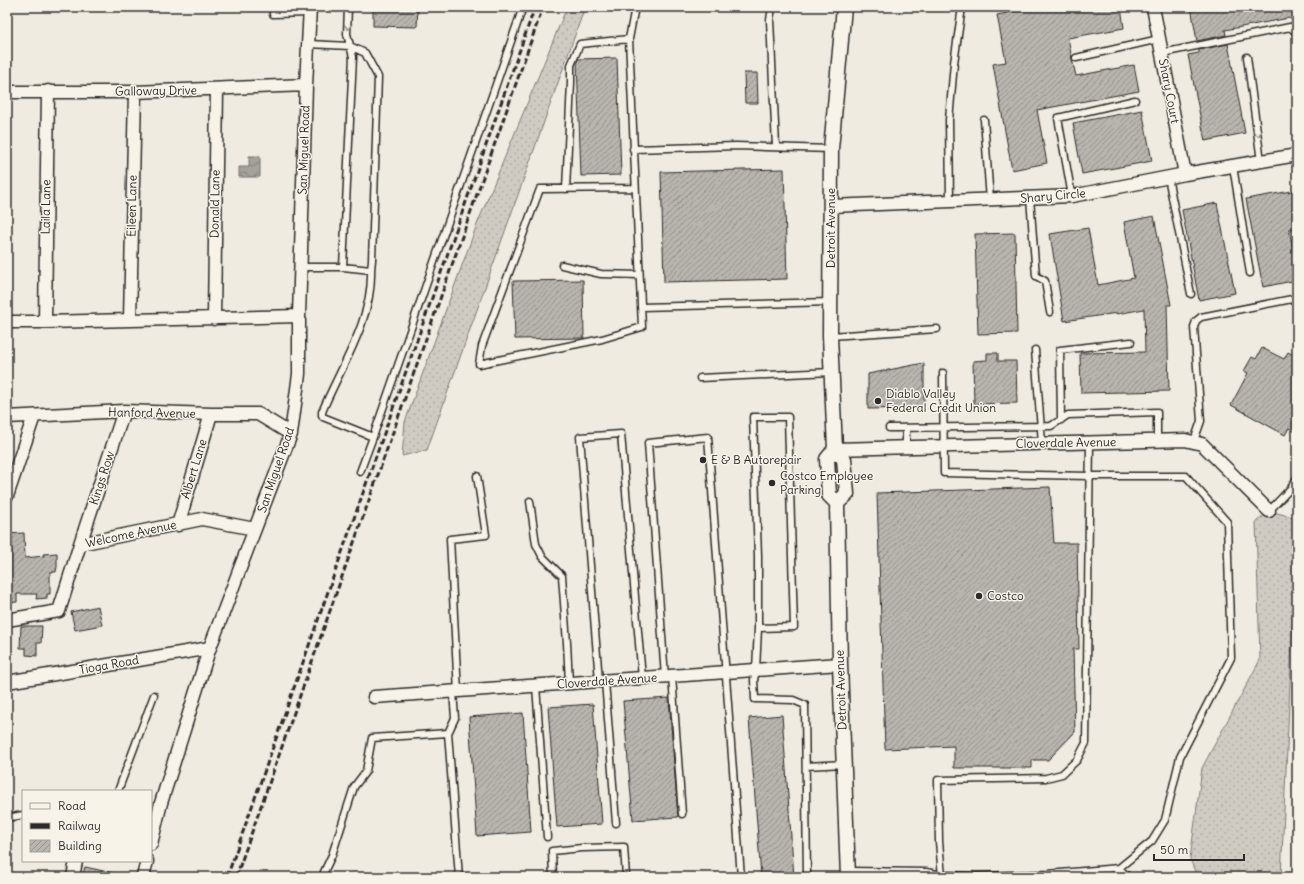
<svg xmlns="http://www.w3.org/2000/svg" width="1304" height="884" font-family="Delius,sans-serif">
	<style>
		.grass { fill: url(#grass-dots); stroke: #7d7b76 }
		.water { fill: url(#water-waves); stroke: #74726e }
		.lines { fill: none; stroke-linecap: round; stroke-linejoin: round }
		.stream { stroke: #74726e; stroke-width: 3.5 }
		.building { fill: url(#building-hatch); stroke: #2b2b2b }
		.service-casing { stroke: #2b2b2b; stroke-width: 9 }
		.minor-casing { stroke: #2b2b2b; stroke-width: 15 }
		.tertiary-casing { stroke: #2b2b2b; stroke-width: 17 }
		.service { stroke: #f7f3e8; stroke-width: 6 }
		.minor { stroke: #f7f3e8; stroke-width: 12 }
		.tertiary { stroke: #f7f3e8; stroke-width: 14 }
		.rail { stroke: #2b2b2b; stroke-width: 3; stroke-dasharray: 6 3; stroke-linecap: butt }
		.oneway { stroke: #918f8a }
		.poi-dot { fill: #2b2b2b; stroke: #f7f3e8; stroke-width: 1.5 }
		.labels { text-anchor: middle; stroke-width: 3; stroke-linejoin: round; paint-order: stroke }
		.street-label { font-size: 12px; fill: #2b2b2b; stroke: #f7f3e8 }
		.poi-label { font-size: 12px; fill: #2b2b2b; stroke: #f7f3e8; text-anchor: start }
	</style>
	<defs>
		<pattern id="grass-dots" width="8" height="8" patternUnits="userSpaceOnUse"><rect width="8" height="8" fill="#cfcbc2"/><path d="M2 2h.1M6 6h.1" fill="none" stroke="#b2aea7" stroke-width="1.8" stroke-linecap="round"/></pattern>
		<pattern id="water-waves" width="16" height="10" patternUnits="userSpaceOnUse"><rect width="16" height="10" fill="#a4a29a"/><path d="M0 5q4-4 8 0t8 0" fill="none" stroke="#86847e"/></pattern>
		<pattern id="building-hatch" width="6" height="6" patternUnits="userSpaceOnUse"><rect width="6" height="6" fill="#b8b5ae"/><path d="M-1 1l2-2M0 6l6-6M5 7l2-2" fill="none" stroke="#96938e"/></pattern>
	</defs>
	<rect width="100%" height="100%" fill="#efebe0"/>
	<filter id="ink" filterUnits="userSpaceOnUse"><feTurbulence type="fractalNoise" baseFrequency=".025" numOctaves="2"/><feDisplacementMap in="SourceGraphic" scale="8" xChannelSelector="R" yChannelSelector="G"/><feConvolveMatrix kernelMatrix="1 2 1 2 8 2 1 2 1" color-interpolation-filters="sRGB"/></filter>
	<g filter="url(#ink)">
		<path class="grass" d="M 567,7 L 585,7 L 427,450 L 402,456 L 405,422 L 476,227 Z
			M 1297,510 L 1297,585 L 1294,598 L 1281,877 L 1197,877 L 1190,859 L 1202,768 L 1260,660 L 1256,522 L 1269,511 L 1293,517 Z"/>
		<path class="water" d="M 249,156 L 260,156 L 260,177 L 239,177 L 239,167 L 249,167 Z"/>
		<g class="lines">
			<path class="stream" d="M 1295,877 L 1297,824"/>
		</g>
		<path class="building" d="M 373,7 L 418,7 L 417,27 L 373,26 Z
			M 1037,7 L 1121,7 L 1124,28 L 1068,38 L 1072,59 L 1076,76 L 1134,65 L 1139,91 L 1037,110 L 1047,163 L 1012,170 L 993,64 L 1006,62 L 997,15 Z
			M 1191,7 L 1297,7 L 1297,24 L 1289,18 L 1225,30 L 1226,35 L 1197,41 Z
			M 1228,44 L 1245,133 L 1205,141 L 1188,55 L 1199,53 L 1199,50 Z
			M 617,58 L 621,175 L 581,176 L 577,61 L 578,59 Z
			M 744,73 L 757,73 L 758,103 L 745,103 Z
			M 1142,110 L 1152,161 L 1082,174 L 1073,123 Z
			M 784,169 L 787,279 L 664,282 L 661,172 Z
			M 1297,190 L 1297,229 L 1289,229 L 1297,269 L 1297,280 L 1263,287 L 1246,199 Z
			M 1217,203 L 1235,293 L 1199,300 L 1182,210 Z
			M 1154,216 L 1171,305 L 1167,305 L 1169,391 L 1081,393 L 1080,353 L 1145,352 L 1144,309 L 1117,314 L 1117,313 L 1064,321 L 1050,234 L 1088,228 L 1098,285 L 1134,278 L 1124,222 Z
			M 1015,233 L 1017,333 L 978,334 L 975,234 Z
			M 583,280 L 584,338 L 515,339 L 513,281 Z
			M 1262,348 L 1284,359 L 1288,352 L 1297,357 L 1297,433 L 1289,428 L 1285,435 L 1231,405 L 1248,373 L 1244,371 L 1252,357 L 1256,359 Z
			M 987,353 L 998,353 L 998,361 L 1016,361 L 1017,403 L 974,404 L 973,361 L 987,360 Z
			M 924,363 L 924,408 L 868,409 L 868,374 Z
			M 1050,487 L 1054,543 L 1077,543 L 1079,649 L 1073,649 L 1075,732 L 1048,760 L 1032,760 L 1032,768 L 954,768 L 954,746 L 885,749 L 877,493 Z
			M 24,533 L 25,558 L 44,556 L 43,554 L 57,553 L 57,567 L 56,572 L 50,572 L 50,594 L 47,594 L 47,598 L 36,599 L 37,594 L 17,594 L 17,602 L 7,603 L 7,534 Z
			M 98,606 L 102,625 L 75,630 L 71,612 Z
			M 21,626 L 42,626 L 41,643 L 37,643 L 37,656 L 26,655 L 26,648 L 20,648 Z
			M 669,698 L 678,817 L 633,820 L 623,701 Z
			M 593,704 L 602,824 L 557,827 L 548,707 Z
			M 523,713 L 531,832 L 477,836 L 469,717 Z
			M 782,715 L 794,877 L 761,877 L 749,718 Z
			M 85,867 L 113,873 L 112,877 L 82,877 Z"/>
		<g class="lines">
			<g class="service-casing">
				<path id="service" d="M 273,7 L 273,14 L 309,13
					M 635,7 L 629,39 L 642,327 L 602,339 L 479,364 L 482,346 L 540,189 L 635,188
					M 772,7 L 770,20 L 776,146
					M 1162,53 L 1290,27 L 1297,33
					M 1247,57 L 1261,161
					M 1076,58 L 1159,39
					M 984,120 L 990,200
					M 633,149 L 736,146 L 831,149
					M 1233,166 L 1250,273
					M 1168,177 L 1191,294
					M 566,189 L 571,83 L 571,65 L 580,44 L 629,39
					M 1072,196 L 1058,118 L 1135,100
					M 1030,198 L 1036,276 L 1045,281 L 1050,312
					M 950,201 L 949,120 L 954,63 L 962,7
					M 562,265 L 601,274 L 639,275
					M 300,267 L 343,267 L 371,270 L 372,260 L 378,77 L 365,53 L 350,46 L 308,44
					M 343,267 L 353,57 L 347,34 L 348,7
					M 371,270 C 373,320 341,366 322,412 L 322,415 L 323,417 L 373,437 L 523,7
					M 641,307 L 831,302
					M 830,336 L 937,329
					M 1035,350 L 1042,443
					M 700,378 L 832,372
					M 1061,420 L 1060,350 L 1131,342
					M 889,428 L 1051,426 L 1068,415 L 1157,412 L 1157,441
					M 906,428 L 906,447
					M 1194,441 L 1201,421 L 1194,327 L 1196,321 L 1201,317 L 1297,298
					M 360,472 L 373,437
					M 530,501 L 536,544 L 542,556 L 562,576 L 567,643 L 569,683
					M 1269,511 L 1291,488 L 1297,478
					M 758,628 L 794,627 L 788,417 L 753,417 L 758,556 L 758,628 L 756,670 L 754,680 L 755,699 L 793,700 L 805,705 L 807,877
					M 672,676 L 682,814
					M 665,677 L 648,443 L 708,437 L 741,877
					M 599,681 L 580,437 L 621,434 L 642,678
					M 605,681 L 616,823
					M 536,686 L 547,837
					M 458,692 L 450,539 L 486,535 L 477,476
					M 448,733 L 455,718 L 453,692
					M 806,766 L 844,764
					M 118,791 L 154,695
					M 7,818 L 23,815
					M 848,871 L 926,872 L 942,875 L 978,876 L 1048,874 L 1119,868 L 1152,841 L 1165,820 L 1180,757 L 1231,658 L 1227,522 L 1186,476 L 1089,476 L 944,473 L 943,373
					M 323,877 L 324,872 L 332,855 L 354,787 L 366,771 L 372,738 L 448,733 L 459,877
					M 553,877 L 552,851 L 582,848 L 624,847 L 626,877
					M 942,877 L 939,841 L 938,780 L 1046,778 L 1062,774 L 1077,760 L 1086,743 L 1090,442
					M 1117,877 L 1119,868 L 1128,877"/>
			</g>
			<g class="minor-casing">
				<path id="minor" d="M 1153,7 L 1185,174
					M 7,92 L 135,92 L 306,85
					M 831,206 L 1072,196 L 1185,174 L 1297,155
					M 214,319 L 217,89
					M 130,320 L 135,92
					M 7,322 L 45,322 L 299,316
					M 45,322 L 48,91
					M 7,417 L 124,411 L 211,414 L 258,414 L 291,434
					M 835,449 L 1185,440 L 1202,444 L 1269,511
					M 7,496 L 34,416
					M 178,525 L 211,414
					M 80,544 L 124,411
					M 7,620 L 59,611 L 80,544 L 202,519 L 255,529
					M 7,682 L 210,648
					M 374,697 L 840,664
					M 151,844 L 161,803 L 209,650 L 291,434 L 299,374 L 299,316 L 306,85 L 310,7
					M 73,877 L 76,861
					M 143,877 L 147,861"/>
			</g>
			<g class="tertiary-casing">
				<path id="tertiary" d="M 835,449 L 830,336 L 831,149 L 844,7
					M 837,503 L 847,494 L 844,459 L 835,449 L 827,459 L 829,495 L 837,503 L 840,664 L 848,877"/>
			</g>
			<use href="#service" class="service"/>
			<use href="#minor" class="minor"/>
			<use href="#tertiary" class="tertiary"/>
			<path class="rail" d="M 227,877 L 535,7
				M 236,877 L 543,7"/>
		</g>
		<defs><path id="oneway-chevron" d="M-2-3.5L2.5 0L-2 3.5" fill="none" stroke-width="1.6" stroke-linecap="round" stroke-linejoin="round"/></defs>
		<g class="oneway">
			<use href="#oneway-chevron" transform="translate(348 27) rotate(92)"/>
			<use href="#oneway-chevron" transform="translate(1258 134) rotate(82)"/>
		</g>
	</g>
	<g class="poi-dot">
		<circle cx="878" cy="401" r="4"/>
		<circle cx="703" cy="460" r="4"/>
		<circle cx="772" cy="483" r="4"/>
		<circle cx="979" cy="596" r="4"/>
	</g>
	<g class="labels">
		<g class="street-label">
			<text transform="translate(156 91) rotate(-1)" y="4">Galloway Drive</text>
			<text transform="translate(1169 91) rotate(79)" y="4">Shary Court</text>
			<text transform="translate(304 150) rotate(-88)" y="4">San Miguel Road</text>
			<text transform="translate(1053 196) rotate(-5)" y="4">Shary Circle</text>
			<text transform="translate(215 204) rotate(-89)" y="4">Donald Lane</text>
			<text transform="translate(132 206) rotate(-89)" y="4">Eileen Lane</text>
			<text transform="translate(46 207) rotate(-89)" y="4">Laila Lane</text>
			<text transform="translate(831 228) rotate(-90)" y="4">Detroit Avenue</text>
			<text transform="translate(152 413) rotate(1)" y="4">Hanford Avenue</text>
			<text transform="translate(1066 443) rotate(-1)" y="4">Cloverdale Avenue</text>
			<text transform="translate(194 469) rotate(-73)" y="4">Albert Lane</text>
			<text transform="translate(276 470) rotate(-71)" y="4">San Miguel Road</text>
			<text transform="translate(102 478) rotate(-72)" y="4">Kings Row</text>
			<text transform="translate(131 534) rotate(-12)" y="4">Welcome Avenue</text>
			<text transform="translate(109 665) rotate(-10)" y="4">Tioga Road</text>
			<text transform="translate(607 681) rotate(-4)" y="4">Cloverdale Avenue</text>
			<text transform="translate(841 690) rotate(-92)" y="4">Detroit Avenue</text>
		</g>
		<g class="poi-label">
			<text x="886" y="398">Diablo Valley<tspan x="886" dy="14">Federal Credit Union</tspan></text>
			<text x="711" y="464">E &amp; B Autorepair</text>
			<text x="780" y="480">Costco Employee<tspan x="780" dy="14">Parking</tspan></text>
			<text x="987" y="600">Costco</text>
		</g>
	</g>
	<rect width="1304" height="884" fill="none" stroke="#f7f3e8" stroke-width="24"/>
	<rect x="12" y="12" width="1280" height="860" fill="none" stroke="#2b2b2b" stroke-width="1.5" filter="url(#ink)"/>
	<rect x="22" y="790" width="130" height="72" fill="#f7f3e8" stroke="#a5a39c"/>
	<rect x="30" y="803" width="20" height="6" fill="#f7f3e8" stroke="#a5a39c"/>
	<text x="58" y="810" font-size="12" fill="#2b2b2b">Road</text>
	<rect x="30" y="823" width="20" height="6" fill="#2b2b2b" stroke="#a5a39c"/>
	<text x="58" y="830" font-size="12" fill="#2b2b2b">Railway</text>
	<rect x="30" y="840" width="20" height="12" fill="url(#building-hatch)" stroke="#a5a39c"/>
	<text x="58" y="850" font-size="12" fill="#2b2b2b">Building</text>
	<path d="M1154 854v6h90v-6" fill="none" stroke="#2b2b2b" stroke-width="2"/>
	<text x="1160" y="854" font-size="12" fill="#2b2b2b" stroke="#f7f3e8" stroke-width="3" paint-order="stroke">50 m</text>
</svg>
